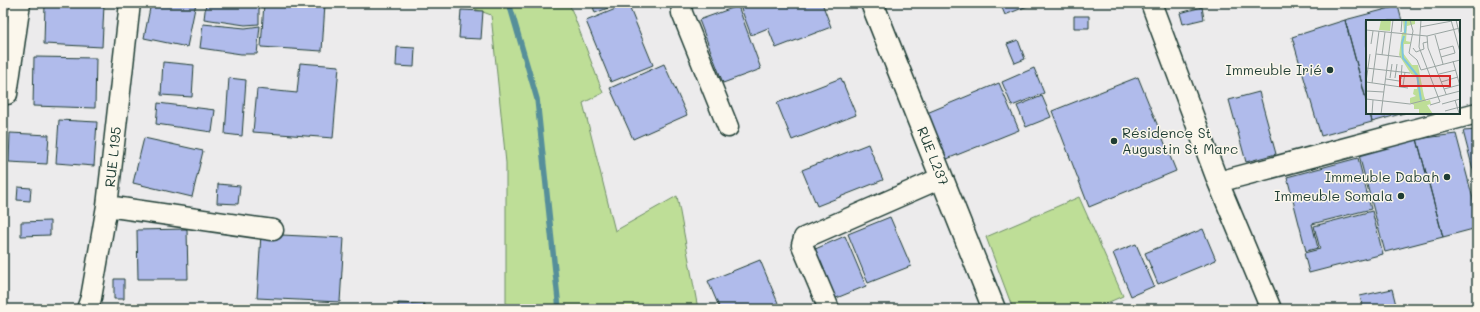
<svg xmlns="http://www.w3.org/2000/svg" width="1480" height="312" font-family="Mali,sans-serif">
	<style>
		.green { fill: #bede97; stroke: #6e8e66 }
		.lines { fill: none; stroke-linecap: round; stroke-linejoin: round }
		.stream { stroke: #578f9a; stroke-width: 5.5 }
		.building { fill: #b0bbeb; stroke: #1f3d34 }
		.minor-casing { stroke: #1f3d34; stroke-width: 23 }
		.tertiary-casing { stroke: #1f3d34; stroke-width: 25 }
		.minor { stroke: #fbf7ec; stroke-width: 20 }
		.tertiary { stroke: #fbf7ec; stroke-width: 22 }
		.poi-dot { fill: #1f3d34; stroke: #fbf7ec; stroke-width: 1.5 }
		.labels { text-anchor: middle; stroke-width: 3; stroke-linejoin: round; paint-order: stroke }
		.poi-label { font-size: 14px; fill: #1f3d34; stroke: #fbf7ec; text-anchor: end }
		.street-label { font-size: 14px; fill: #1f3d34; stroke: #fbf7ec }
		.inset-river { fill: none; stroke: #7dc5de; stroke-width: 2 }
		.inset-road { fill: none; stroke: #9aa5a2; stroke-width: 1 }
		.view { fill: #d62828; fill-opacity: 0.15; stroke: #d62828; stroke-width: 2 }
		.inset-edge { fill: none; stroke: #1f3d34; stroke-width: 2 }
	</style>
	<rect width="100%" height="100%" fill="#ecebec"/>
	<filter id="ink" filterUnits="userSpaceOnUse"><feTurbulence type="fractalNoise" baseFrequency=".025" numOctaves="2"/><feDisplacementMap in="SourceGraphic" scale="8" xChannelSelector="R" yChannelSelector="G"/><feConvolveMatrix kernelMatrix="1 2 1 2 8 2 1 2 1" color-interpolation-filters="sRGB"/></filter>
	<g filter="url(#ink)">
		<path class="green" d="M 459,3 L 569,3 L 603,93 L 583,103 L 615,231 L 677,196 L 698,309 L 506,309 L 506,163 L 491,15 Z
			M 1079,197 L 1123,296 L 1093,309 L 1013,309 L 986,237 Z"/>
		<g class="lines">
			<path class="stream" d="M 509,3 L 537,99 L 559,309"/>
		</g>
		<path class="building" d="M 45,3 L 104,5 L 102,47 L 44,44 Z
			M 151,3 L 196,3 L 187,47 L 144,38 Z
			M 206,3 L 232,3 L 244,5 L 259,3 L 259,24 L 245,25 L 204,19 Z
			M 264,3 L 325,4 L 322,51 L 261,47 Z
			M 592,3 L 621,3 L 595,13 Z
			M 739,3 L 822,3 L 831,27 L 776,48 L 768,28 L 751,35 Z
			M 1000,3 L 1035,3 L 1005,15 Z
			M 628,4 L 653,65 L 611,82 L 586,21 Z
			M 738,6 L 761,69 L 723,83 L 699,20 Z
			M 1398,6 L 1402,21 L 1367,21 L 1367,103 L 1345,20 Z
			M 1202,7 L 1204,19 L 1183,24 L 1180,13 Z
			M 461,10 L 483,11 L 481,39 L 459,38 Z
			M 1074,16 L 1089,16 L 1089,28 L 1074,28 Z
			M 1345,20 L 1367,103 L 1367,113 L 1370,113 L 1372,122 L 1321,136 L 1292,37 Z
			M 203,24 L 245,28 L 260,26 L 257,54 L 241,54 L 200,48 Z
			M 1018,40 L 1025,59 L 1015,63 L 1007,44 Z
			M 397,47 L 415,48 L 414,67 L 396,66 Z
			M 34,57 L 96,58 L 95,108 L 33,106 Z
			M 163,62 L 194,65 L 192,97 L 161,95 Z
			M 300,63 L 339,66 L 333,138 L 253,132 L 257,89 L 297,93 Z
			M 664,64 L 687,115 L 633,139 L 610,88 Z
			M 1034,68 L 1044,93 L 1012,106 L 1002,82 Z
			M 1138,77 L 1176,171 L 1089,207 L 1052,111 Z
			M 229,78 L 246,80 L 242,136 L 225,134 Z
			M 841,78 L 856,115 L 792,140 L 777,103 Z
			M 999,83 L 1019,130 L 942,161 L 922,115 Z
			M 1259,92 L 1276,154 L 1246,162 L 1229,100 Z
			M 1042,96 L 1051,117 L 1026,127 L 1017,106 Z
			M 158,103 L 215,110 L 212,132 L 156,124 Z
			M 1370,113 L 1404,113 L 1372,122 Z
			M 59,120 L 97,122 L 94,166 L 56,163 Z
			M 1477,130 L 1477,185 L 1463,131 Z
			M 10,133 L 49,135 L 47,164 L 9,162 Z
			M 1456,134 L 1477,214 L 1477,228 L 1443,237 L 1417,139 Z
			M 144,138 L 203,151 L 192,197 L 133,183 Z
			M 1417,139 L 1443,237 L 1385,252 L 1359,155 Z
			M 868,144 L 883,180 L 817,206 L 802,170 Z
			M 1358,158 L 1371,209 L 1312,224 L 1318,248 L 1306,251 L 1287,177 Z
			M 218,184 L 240,186 L 238,204 L 217,203 Z
			M 18,187 L 31,188 L 30,201 L 17,200 Z
			M 1372,211 L 1383,254 L 1309,273 L 1304,253 L 1320,249 L 1314,226 Z
			M 890,217 L 911,266 L 868,283 L 848,234 Z
			M 50,221 L 50,235 L 21,236 L 21,222 Z
			M 187,229 L 188,279 L 138,279 L 137,230 Z
			M 1203,229 L 1216,260 L 1158,284 L 1145,253 Z
			M 261,234 L 344,238 L 340,302 L 257,298 Z
			M 845,236 L 866,286 L 834,299 L 813,250 Z
			M 1136,244 L 1154,286 L 1131,296 L 1113,253 Z
			M 760,260 L 778,303 L 764,309 L 720,309 L 708,281 Z
			M 114,279 L 124,279 L 124,299 L 114,299 Z
			M 1392,289 L 1397,309 L 1363,309 L 1360,296 Z
			M 398,303 L 425,304 L 424,309 L 398,309 Z"/>
		<g class="lines">
			<g class="minor-casing">
				<path id="minor" d="M 681,3 L 682,13 L 728,127
					M 1151,3 L 1218,182 L 1271,309
					M 7,94 L 20,3
					M 1218,182 L 1477,113
					M 107,206 L 273,230
					M 87,309 L 91,298 L 107,206 L 130,3
					M 829,309 L 802,245 L 804,238 L 941,178"/>
			</g>
			<g class="tertiary-casing">
				<path id="tertiary" d="M 872,3 L 994,309"/>
			</g>
			<use href="#minor" class="minor"/>
			<use href="#tertiary" class="tertiary"/>
		</g>
	</g>
	<g class="poi-dot">
		<circle cx="1330" cy="70" r="4"/>
		<circle cx="1114" cy="141" r="4"/>
		<circle cx="1447" cy="177" r="4"/>
		<circle cx="1401" cy="196" r="4"/>
	</g>
	<g class="labels">
		<g class="poi-label">
			<text x="1322" y="75">Immeuble Irié</text>
			<text x="1122" y="138" text-anchor="start">Résidence St<tspan x="1122" dy="16">Augustin St Marc</tspan></text>
			<text x="1439" y="182">Immeuble Dabah</text>
			<text x="1393" y="201">Immeuble Somala</text>
		</g>
		<g class="street-label">
			<text transform="translate(933 156) rotate(68)" y="5">RUE L237</text>
			<text transform="translate(113 157) rotate(-84)" y="5">RUE L195</text>
		</g>
	</g>
	<g transform="translate(1366 20)">
		<rect width="94" height="94" fill="#ecebec"/>
		<path d="M 15,0 L 25,0 L 24,11 L 13,10 ZM 37,0 L 49,0 L 49,4 L 41,6 L 40,21 L 45,22 L 44,24 L 38,24 L 37,33 L 46,45 L 52,45 L 58,76 L 60,81 L 64,80 L 65,84 L 61,85 L 67,94 L 53,94 L 53,89 L 48,89 L 48,85 L 44,83 L 44,78 L 50,76 L 47,74 L 48,69 L 51,69 L 51,56 L 45,54 L 33,35 L 36,13 L 38,12 Z" fill="#bede97"/>
		<path class="inset-river" d="M 39,13 L 40,0M 38,16 L 36,23 L 37,38 L 51,55 L 55,80"/>
		<path class="inset-road" d="M 44,0 L 47,11 L 43,33 L 51,40 L 55,50 L 94,40M 55,0 L 53,27 L 74,82 L 64,85M 85,0 L 94,32M 90,0 L 94,16M 54,7 L 86,1M 0,10 L 61,16 L 94,8M 35,12 L 36,0M 69,15 L 77,44M 61,16 L 62,28 L 80,74M 5,24 L 7,11M 47,28 L 50,32 L 58,29 L 57,23 L 61,22M 73,30 L 87,26 L 89,33 L 75,37M 10,34 L 35,37M 16,35 L 19,12M 87,41 L 94,66M 0,48 L 44,53M 73,54 L 90,50M 24,58 L 26,44M 29,58 L 31,44M 20,59 L 33,61M 35,59 L 36,45M 0,62 L 42,68M 0,62 L 4,34M 75,62 L 92,57M 6,63 L 13,11M 37,66 L 39,52M 78,69 L 93,65M 0,71 L 18,72M 0,79 L 44,84 L 94,71M 89,80 L 93,93M 76,84 L 94,79M 79,91 L 94,87M 6,94 L 7,80M 15,94 L 27,0"/>
		<path class="view" d="M 34,56 L 84,56 L 84,66 L 34,66 Z"/>
		<rect width="94" height="94" class="inset-edge"/>
	</g>
	<rect width="1480" height="312" fill="none" stroke="#fbf7ec" stroke-width="16"/>
	<rect x="8" y="8" width="1464" height="296" fill="none" stroke="#1f3d34" stroke-width="1.5" filter="url(#ink)"/>
</svg>
